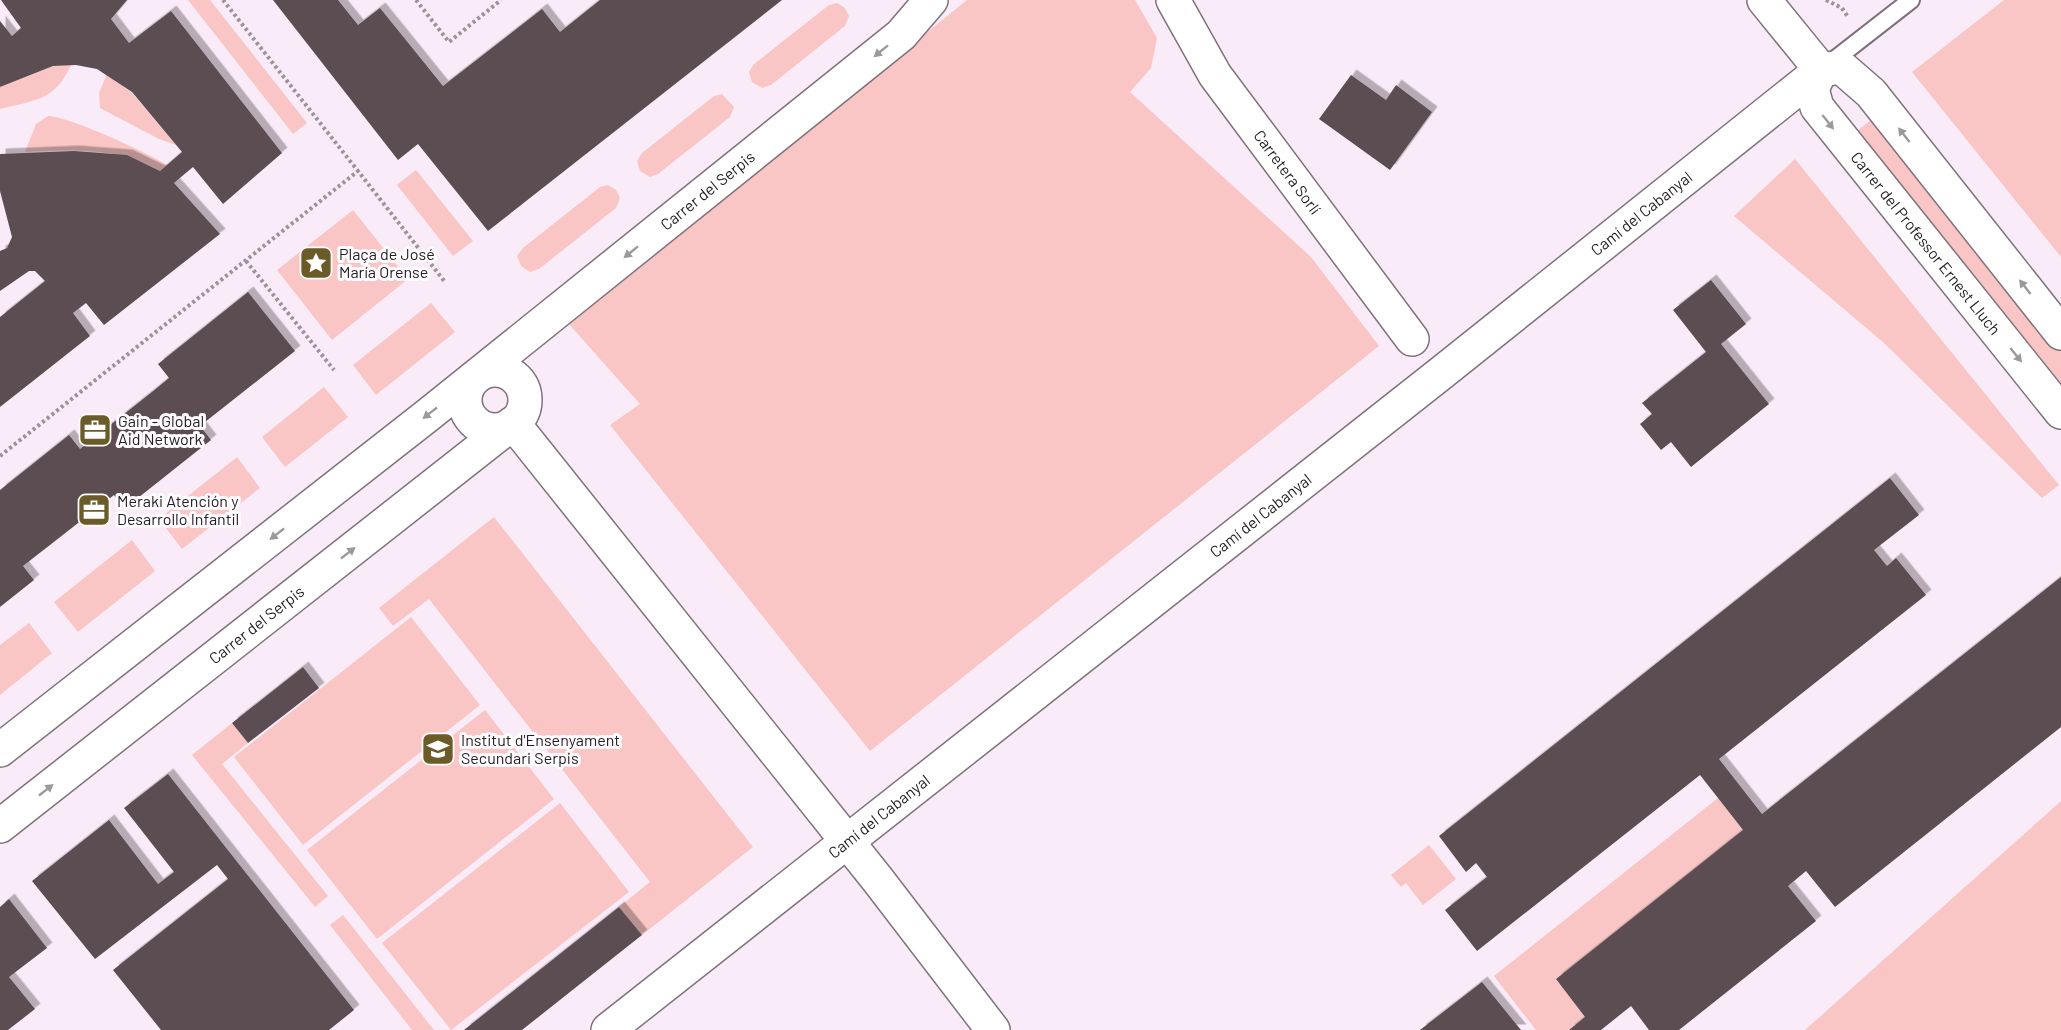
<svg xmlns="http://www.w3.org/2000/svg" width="2061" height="1030" font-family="Barlow,sans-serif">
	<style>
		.green { fill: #fac6c5 }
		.building { fill: #5c4d52; filter: url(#shadow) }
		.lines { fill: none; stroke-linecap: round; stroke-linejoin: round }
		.lane-casing { stroke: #7e727c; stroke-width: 20 }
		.street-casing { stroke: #7e727c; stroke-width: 36 }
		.path { stroke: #9c929b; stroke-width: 4; stroke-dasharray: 3 3; stroke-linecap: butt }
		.lane { stroke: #fff; stroke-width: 16 }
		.street { stroke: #fff; stroke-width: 33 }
		.oneway { fill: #9c999b }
		.labels { text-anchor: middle; stroke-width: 6; stroke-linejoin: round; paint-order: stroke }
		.street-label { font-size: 16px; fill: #221d21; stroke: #fffcff }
		.poi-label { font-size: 16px; fill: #221d21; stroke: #fffcff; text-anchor: start }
	</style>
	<defs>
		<filter id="shadow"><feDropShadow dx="5.5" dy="-5.5" stdDeviation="0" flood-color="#0004"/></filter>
	</defs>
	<rect width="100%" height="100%" fill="#f9ebf7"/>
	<path class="green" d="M 188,0 L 210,0 L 307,123 L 293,134 Z
		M 967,0 L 1135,0 L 1157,38 L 1151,68 L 1130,92 L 1311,257 L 1379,346 L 870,751 L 610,425 L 640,404 L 568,323 Z
		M 2004,0 L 2061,0 L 2061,257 L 1912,72 Z
		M 837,3 L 845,8 L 849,16 L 845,26 L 771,85 L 762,88 L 752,82 L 749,72 L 754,64 L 829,5 Z
		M 71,65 C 55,101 35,100 0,109 L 0,87 L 53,66 Z
		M 107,74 L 132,93 L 176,145 L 159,139 L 100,108 L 99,93 Z
		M 722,94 L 734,107 L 730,117 L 658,174 L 650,177 L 640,171 L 637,161 L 642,153 L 714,96 Z
		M 48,116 C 68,116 148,153 167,165 L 160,171 C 118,147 72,149 25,152 L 36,124 Z
		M 1876,116 L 2061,346 L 2061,398 L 1852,135 Z
		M 1795,159 L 2059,485 L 2042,498 L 1884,343 L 1734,216 Z
		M 416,170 L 473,241 L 453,256 L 397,185 Z
		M 608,185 L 616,190 L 620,198 L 616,208 L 539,269 L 530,272 L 521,266 L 517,256 L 523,248 L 600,187 Z
		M 353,210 L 408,279 L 332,340 L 277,270 Z
		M 431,303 L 455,332 L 376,395 L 353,365 Z
		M 324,387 L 348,417 L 285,467 L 262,437 Z
		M 237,457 L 260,488 L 182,549 L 159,519 Z
		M 494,517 L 753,847 L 642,935 L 619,907 L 650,882 L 429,599 L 393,626 L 379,608 Z
		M 132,540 L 155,571 L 78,632 L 54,602 Z
		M 411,617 L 480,705 L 303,845 L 234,757 Z
		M 29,623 L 52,653 L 0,695 L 0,645 Z
		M 485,710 L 554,799 L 377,939 L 307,850 Z
		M 232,723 L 248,743 L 222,764 L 328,896 L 315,907 L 192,755 Z
		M 1718,798 L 1743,830 L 1556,979 L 1585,1017 L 1569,1030 L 1536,1030 L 1494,976 Z
		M 2061,801 L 2061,1030 L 1805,1030 Z
		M 560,803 L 629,892 L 451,1030 L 382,943 Z
		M 1429,845 L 1456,879 L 1423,905 L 1406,883 L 1401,887 L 1391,875 Z
		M 343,915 L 434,1030 L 412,1030 L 330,925 Z"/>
	<path class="building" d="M 1,0 L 127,0 L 111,19 L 129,43 L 171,11 L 282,153 L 223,204 L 193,167 L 181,177 L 174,183 L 220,234 L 104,325 L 86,303 L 73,313 L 90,336 L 0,407 L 0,317 L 45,281 L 35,271 L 29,271 L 0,291 L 0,251 L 7,248 L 12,237 L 0,191 L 0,154 L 74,151 L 127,155 L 160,171 L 182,152 L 132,92 L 97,69 L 76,65 L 53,66 L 0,87 L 0,21 L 12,36 L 21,28 Z
		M 273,0 L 338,0 L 358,25 L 380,8 L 443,86 L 542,9 L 560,32 L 600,0 L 782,0 L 488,231 L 418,144 L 398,160 Z
		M 1351,75 L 1386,100 L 1396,85 L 1432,112 L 1390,170 L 1319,119 Z
		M 1711,280 L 1746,324 L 1721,344 L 1769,404 L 1691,467 L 1671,442 L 1661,450 L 1640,424 L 1652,414 L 1642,403 L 1706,352 L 1673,310 Z
		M 248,292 L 295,351 L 200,426 L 211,440 L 124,509 L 114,495 L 23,566 L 34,580 L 0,607 L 0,490 L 69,435 L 80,449 L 152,392 L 169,378 L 158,364 Z
		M 1890,478 L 1919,515 L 1874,550 L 1887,566 L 1896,558 L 1926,595 L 1719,759 L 1762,814 L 2061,577 L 2061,727 L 1835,907 L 1806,871 L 1788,886 L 1816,921 L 1679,1030 L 1649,1030 L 1631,1006 L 1601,1030 L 1569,1030 L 1585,1017 L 1556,979 L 1743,830 L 1700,775 L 1477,951 L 1445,910 L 1487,877 L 1476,863 L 1466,872 L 1439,836 Z
		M 303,667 L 319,688 L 248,743 L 232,723 Z
		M 168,774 L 354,1010 L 329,1030 L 161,1030 L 113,970 L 228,879 L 217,865 L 95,959 L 32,881 L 109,820 L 158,884 L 174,872 L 124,808 Z
		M 9,899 L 47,948 L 9,977 L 35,1009 L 8,1030 L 0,1030 L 0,907 Z
		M 619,907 L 642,935 L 522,1030 L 464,1030 Z
		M 1482,982 L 1521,1030 L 1420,1030 Z"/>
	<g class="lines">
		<g class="lane-casing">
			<path id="lane" d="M 1829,64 L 1911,0"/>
		</g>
		<g class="street-casing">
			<g id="street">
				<path id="s1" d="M 1173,0 L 1215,75 L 1412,339"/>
				<path d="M 1764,0 L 1821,70"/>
				<path id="s2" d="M 1821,70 L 1812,89 L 1817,107 L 2061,412"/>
				<path d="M 1821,70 L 1841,67 L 1871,93 L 2061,333"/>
				<circle cx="495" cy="400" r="30"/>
				<path id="s3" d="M 0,750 L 428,415 L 901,35 L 931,0"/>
				<path id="s4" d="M 0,826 L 513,423 L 878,880 L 993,1030"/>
				<path id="s5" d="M 608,1030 L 1440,374 L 1821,70"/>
			</g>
		</g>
		<path class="path" d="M 223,0 L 358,171
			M 416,0 L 449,42 L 501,0
			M 1826,0 L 1842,8 L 1848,17
			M 246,261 L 334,370
			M 0,456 L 358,171 L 445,282"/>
		<use href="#lane" class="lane"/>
		<use href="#street" class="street"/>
	</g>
	<defs><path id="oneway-solid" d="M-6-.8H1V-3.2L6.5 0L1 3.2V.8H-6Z" transform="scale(1.5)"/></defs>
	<g class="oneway">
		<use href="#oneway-solid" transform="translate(881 51) rotate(141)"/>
		<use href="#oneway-solid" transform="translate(1828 122) rotate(52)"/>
		<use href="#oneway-solid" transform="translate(1904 135) rotate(-128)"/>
		<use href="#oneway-solid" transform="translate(631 252) rotate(141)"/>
		<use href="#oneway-solid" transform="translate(2025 287) rotate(-128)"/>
		<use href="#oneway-solid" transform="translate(2016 355) rotate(51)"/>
		<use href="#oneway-solid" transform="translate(430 413) rotate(142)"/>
		<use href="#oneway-solid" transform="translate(277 534) rotate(142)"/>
		<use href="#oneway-solid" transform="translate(348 553) rotate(-38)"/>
		<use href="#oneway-solid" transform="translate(46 790) rotate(-38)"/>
	</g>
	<defs>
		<g id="sight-square" transform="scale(1.725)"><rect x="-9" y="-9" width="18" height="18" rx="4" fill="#6b5b29" stroke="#fffcff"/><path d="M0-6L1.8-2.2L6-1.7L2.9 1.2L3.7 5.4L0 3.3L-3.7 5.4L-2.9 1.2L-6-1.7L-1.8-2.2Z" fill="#fff"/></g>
		<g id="office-square" transform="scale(1.725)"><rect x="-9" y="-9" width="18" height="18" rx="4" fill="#6b5b29" stroke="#fffcff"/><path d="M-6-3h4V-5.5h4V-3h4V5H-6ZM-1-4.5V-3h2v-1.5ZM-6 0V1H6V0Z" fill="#fff"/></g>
		<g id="school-square" transform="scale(1.725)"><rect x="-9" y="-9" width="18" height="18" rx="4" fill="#6b5b29" stroke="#fffcff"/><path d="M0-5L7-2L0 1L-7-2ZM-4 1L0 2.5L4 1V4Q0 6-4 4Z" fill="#fff"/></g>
	</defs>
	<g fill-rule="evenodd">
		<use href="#sight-square" x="316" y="263"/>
		<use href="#office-square" x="95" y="430"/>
		<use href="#office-square" x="94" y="510"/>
		<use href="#school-square" x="438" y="749"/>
	</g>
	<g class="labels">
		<g class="street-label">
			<text dy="6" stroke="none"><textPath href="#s1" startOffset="207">Carretera Sorlí</textPath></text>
			<text dy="6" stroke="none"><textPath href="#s3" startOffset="902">Carrer del Serpis</textPath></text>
			<text dy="6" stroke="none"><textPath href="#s5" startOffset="1317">Camí del Cabanyal</textPath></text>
			<text dy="6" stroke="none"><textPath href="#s2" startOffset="214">Carrer del Professor Ernest Lluch</textPath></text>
			<text dy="6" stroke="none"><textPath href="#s5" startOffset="831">Camí del Cabanyal</textPath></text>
			<text dy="6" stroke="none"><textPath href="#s4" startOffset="326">Carrer del Serpis</textPath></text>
			<text dy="6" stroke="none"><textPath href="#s5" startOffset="345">Camí del Cabanyal</textPath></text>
		</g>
		<g class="poi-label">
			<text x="339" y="260">Plaça de José<tspan x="339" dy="18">María Orense</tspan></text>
			<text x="118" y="427">Gain - Global<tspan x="118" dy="18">Aid Network</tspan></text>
			<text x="117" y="507">Meraki Atención y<tspan x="117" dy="18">Desarrollo Infantil</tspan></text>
			<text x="461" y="746">Institut d'Ensenyament<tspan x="461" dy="18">Secundari Serpis</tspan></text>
		</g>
	</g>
</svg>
